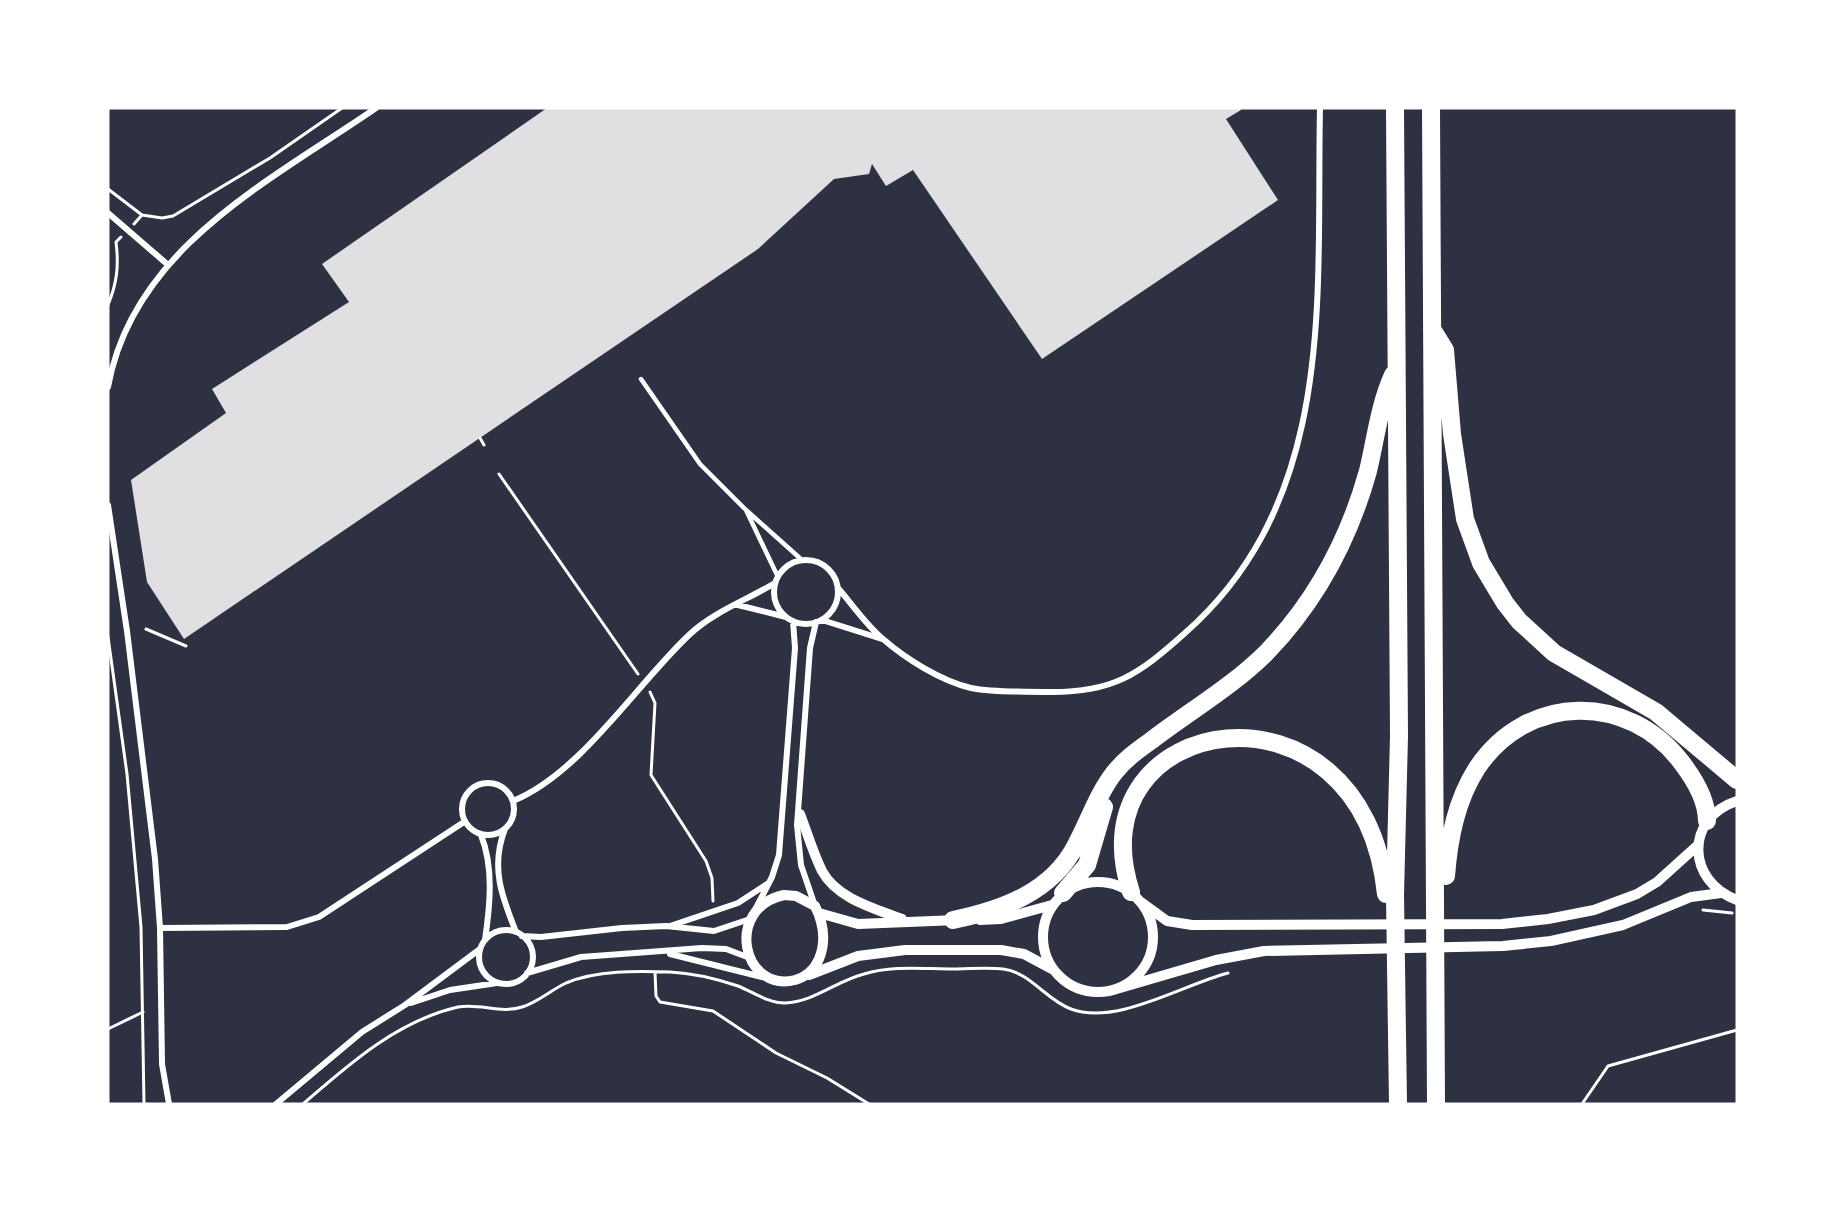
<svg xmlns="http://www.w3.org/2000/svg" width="1845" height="1212" font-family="Georgia,serif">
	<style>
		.building { fill: #e0e0e3 }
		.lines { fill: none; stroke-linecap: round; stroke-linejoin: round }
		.path { stroke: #fff; stroke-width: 3 }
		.service { stroke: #fff; stroke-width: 4.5 }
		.minor { stroke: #fff; stroke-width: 6 }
		.tertiary { stroke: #fff; stroke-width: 10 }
		.motorway { stroke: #fff; stroke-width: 18 }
	</style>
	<rect width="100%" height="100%" fill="#2d3142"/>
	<path class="building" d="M 547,108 L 1240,108 L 1241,110 L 1226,119 L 1278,200 L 1042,359 L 913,170 L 886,186 L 872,164 L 869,174 L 834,179 L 758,249 L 184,639 L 147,582 L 131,480 L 226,413 L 212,389 L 349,302 L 322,264 Z"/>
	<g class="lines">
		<path class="path" d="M 108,189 L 142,215
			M 134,224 L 142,215 L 162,218 L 173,216 L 270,158 L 342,108
			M 108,305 C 117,283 119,266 116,242 L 121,237
			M 480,438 L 484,445
			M 499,474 L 638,674
			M 146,629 L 186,646
			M 108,637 L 127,774 L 141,927 L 144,1104
			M 650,692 L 655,703 L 651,775 L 706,861 L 712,878 L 713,901
			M 1703,910 L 1732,913
			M 655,972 L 656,996 L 660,1002 L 713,1011 L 776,1053 L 827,1078 L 869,1104
			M 108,1029 L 143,1012
			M 303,1104 C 349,1064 397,1021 458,1007 C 480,1003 501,1014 522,1007 C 538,1002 551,990 566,983 C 597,970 636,971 670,972 C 692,973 717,979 738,986 C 753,992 768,1003 785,1003 C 814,1002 836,981 864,974 C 892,965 924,969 953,969 C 969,969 987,967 1003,969 C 1030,972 1046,1000 1071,1009 C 1116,1026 1182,985 1228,973
			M 1582,1104 L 1608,1066 L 1737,1030"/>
		<path class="service" d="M 641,379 L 700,464 L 746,510
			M 778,577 L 746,510 L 802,560"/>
		<path class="minor" d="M 108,213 L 167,264
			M 108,387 C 133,248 270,181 376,108
			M 108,505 L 127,631 L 155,859 L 160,928 L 162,1064 L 169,1104
			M774 592a32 32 0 1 1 64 0a32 32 0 1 1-64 0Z
			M 838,588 C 852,604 866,625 883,639 C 906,659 941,681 971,688 C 996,693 1023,691 1048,692 C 1113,693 1138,675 1185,633 C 1339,497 1316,293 1320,108
			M 738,605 L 786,617
			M 822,620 L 882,639
			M462 809a26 26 0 1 1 52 0a26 26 0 1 1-52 0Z
			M 513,801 C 581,773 635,686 689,635 C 713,612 747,600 775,583
			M 505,829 C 490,867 502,897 516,932
			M 481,835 C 494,867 490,906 485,940
			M 815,906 L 801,865 L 797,825 L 810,648 L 816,622
			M 756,908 L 772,877 L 779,855 L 795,648 L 793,621
			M 670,926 L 738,903 L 767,884
			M 160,928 L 287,927 L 319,917 L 464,822
			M479 957a27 27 0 1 1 54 0a27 27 0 1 1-54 0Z
			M 522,936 L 541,937 L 622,928 L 666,926 L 714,931 L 750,919
			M 670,954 L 762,977
			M 527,973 L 581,957 L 702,948 L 726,949 L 750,958
			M 411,1003 L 450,990 L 497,983
			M 276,1104 L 362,1032 L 405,1005 L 480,949"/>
		<path class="tertiary" d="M 1737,801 C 1684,818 1687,882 1737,900
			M 800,814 C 807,832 813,853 822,871 C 837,899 876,909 902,919
			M1043 937a55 55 0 1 1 110 0a55 55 0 1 1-110 0Z
			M 784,895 L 796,896 L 815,906 C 824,924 826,942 819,959 C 814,970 806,977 795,980 C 742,993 724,908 784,895 Z
			M 1141,902 L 1167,921 L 1192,925 L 1502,924 L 1548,919 L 1594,910 L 1637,894 L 1657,882 L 1698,845
			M 819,913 L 858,924 L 958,920
			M 980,920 L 1001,919 L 1052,905
			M 809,975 L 858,956 L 905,950 L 1001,950 L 1024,954 L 1052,969
			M 1120,988 L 1216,960 L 1264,951 L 1503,946 L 1551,941 L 1623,925 L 1691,897 L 1721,893"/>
		<path class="motorway" d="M 1395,108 L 1399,736 L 1395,895 L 1398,1104
			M 1431,108 L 1436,1104
			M 1432,329 L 1445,350 L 1452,434 L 1465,519 L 1481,563 L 1505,603 L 1519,621 L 1554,653 L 1656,712 L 1737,780
			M 1446,876 C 1449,838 1456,801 1477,768 C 1527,693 1629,692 1682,763 C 1695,780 1707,800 1707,821
			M 1131,892 C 1071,711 1362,663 1386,894
			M 1063,893 L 1087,865 L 1104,807
			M 953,920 C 1002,910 1052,892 1076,845 C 1089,821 1097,795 1114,773 C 1125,759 1138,750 1152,740 C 1190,711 1233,686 1267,652 C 1316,601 1349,539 1368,471 C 1376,438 1379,406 1393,375"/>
	</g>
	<rect width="1845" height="1212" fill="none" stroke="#ffffff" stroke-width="219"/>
</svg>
